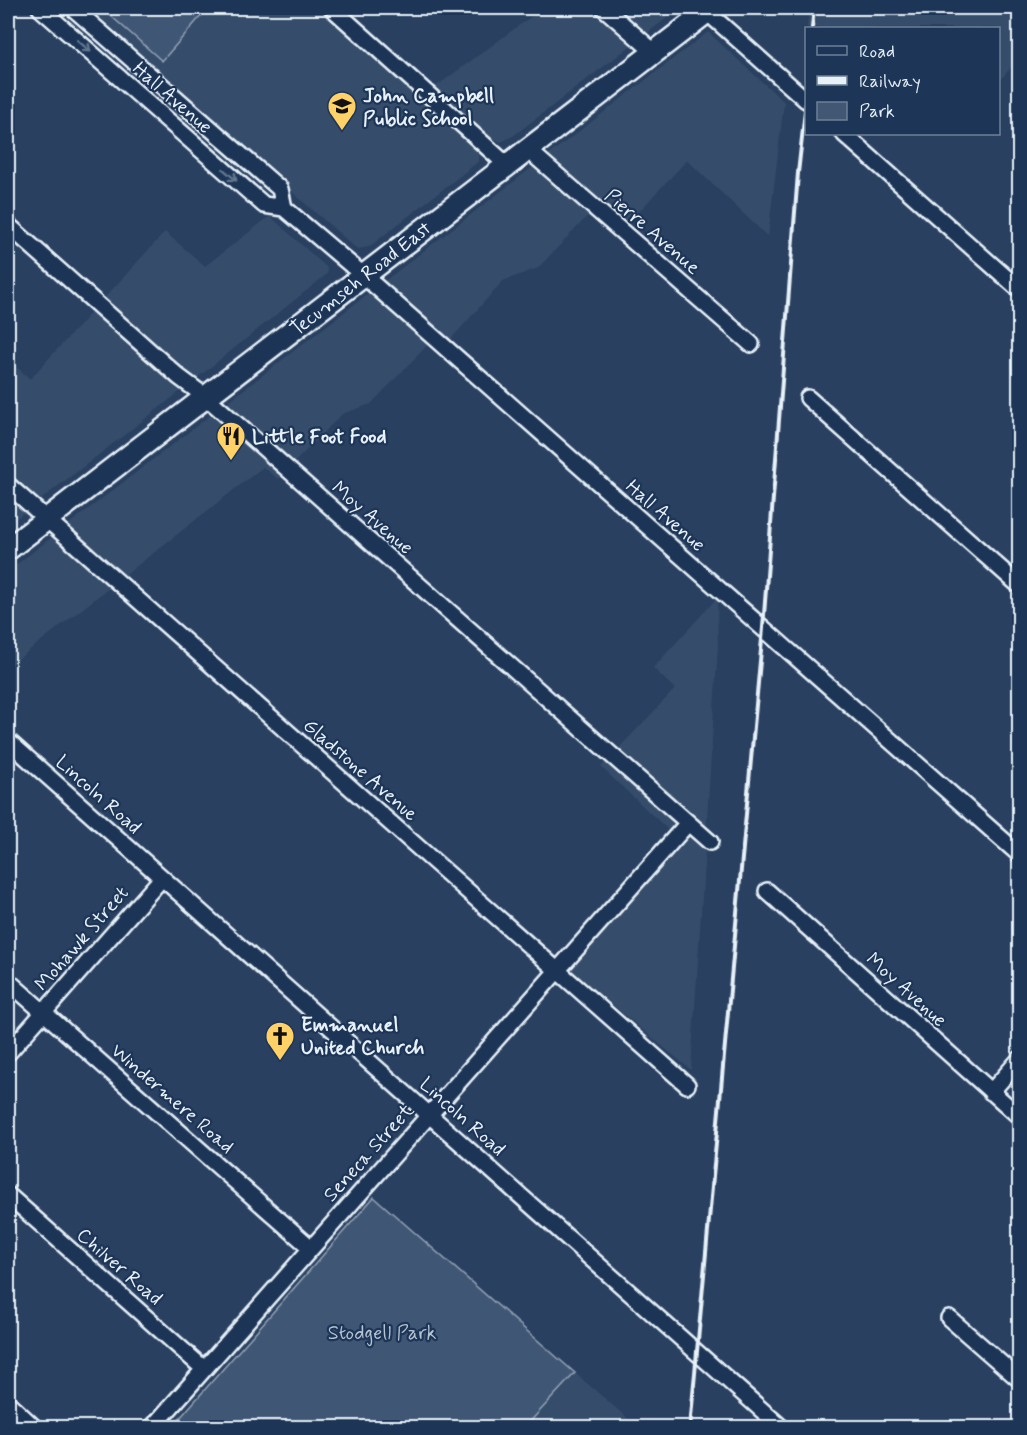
<svg xmlns="http://www.w3.org/2000/svg" width="1027" height="1435" font-family="Mynerve,sans-serif">
	<style>
		.built { fill: #364d6b }
		.green { fill: #415774; stroke: #94a4b6; stroke-width: 1.5 }
		.lines { fill: none; stroke-linecap: round; stroke-linejoin: round }
		.minor-casing { stroke: #e8f1f8; stroke-width: 20 }
		.secondary-casing { stroke: #e8f1f8; stroke-width: 26 }
		.minor { stroke: #1d3557; stroke-width: 15 }
		.secondary { stroke: #1d3557; stroke-width: 21 }
		.rail { stroke: #e8f1f8; stroke-width: 4 }
		.oneway { stroke: #64778f }
		.labels { text-anchor: middle; stroke-width: 4.5; stroke-linejoin: round; paint-order: stroke }
		.poi-label { font-size: 20px; font-weight: bold; fill: #e8f1f8; stroke: #1d3557; text-anchor: start }
		.street-label { font-size: 20px; fill: #e8f1f8; stroke: #1d3557 }
		.park-label { font-size: 20px; fill: #b6c3d0; stroke: #1d3557 }
	</style>
	<rect width="100%" height="100%" fill="#294061"/>
	<filter id="ink" filterUnits="userSpaceOnUse"><feTurbulence type="fractalNoise" baseFrequency=".0167" numOctaves="2"/><feDisplacementMap in="SourceGraphic" scale="12" xChannelSelector="R" yChannelSelector="G"/><feConvolveMatrix kernelMatrix="1 2 1 2 8 2 1 2 1" color-interpolation-filters="sRGB"/></filter>
	<g filter="url(#ink)">
		<path class="built" d="M 82,8 L 321,8 L 476,144 L 479,161 L 369,247 L 357,249 Z
			M 543,8 L 680,8 L 513,136 L 501,142 L 489,137 L 434,88 Z
			M 809,8 L 1019,8 L 1019,59 L 999,81 L 998,28 L 807,28 Z
			M 708,32 L 784,102 L 768,237 L 687,160 L 629,222 L 603,200 L 538,268 L 503,281 L 450,340 L 440,332 L 371,404 L 342,414 L 278,479 L 263,467 L 8,667 L 8,571 Z
			M 270,216 L 326,267 L 328,271 L 326,275 L 172,398 L 8,525 L 8,360 L 30,379 L 165,232 L 205,266 Z
			M 717,598 L 718,646 L 691,1070 L 566,966 L 679,840 L 601,767 L 675,689 L 653,668 Z
			M 575,1373 L 638,1427 L 525,1428 Z"/>
		<path class="green" d="M 102,8 L 208,8 L 162,61 Z
			M 374,1197 L 575,1373 L 525,1427 L 172,1427 Z"/>
		<g class="lines">
			<g class="minor-casing">
				<path id="minor" d="M 40,8 L 264,205 L 284,208 L 363,275 L 1020,855
					M 73,8 L 280,189 L 284,208
					M 332,8 L 507,165
					M 604,8 L 654,52
					M 707,12 L 806,100
					M 844,134 L 1020,290
					M 527,149 L 751,344
					M 8,225 L 179,377 L 206,397 L 710,842
					M 808,398 L 1020,586
					M 8,485 L 687,1085
					M 8,741 L 782,1428
					M 767,891 L 1020,1117
					M 8,981 L 311,1248
					M 8,1053 L 162,878
					M 991,1092 L 1020,1059
					M 8,1195 L 204,1369
					M 949,1318 L 1020,1380
					M 8,1403 L 35,1428
					M 152,1428 L 688,823"/>
			</g>
			<g class="secondary-casing">
				<path id="secondary" d="M 8,549 L 712,8"/>
			</g>
			<use href="#minor" class="minor"/>
			<use href="#secondary" class="secondary"/>
			<path class="rail" d="M 812,28 L 814,8
				M 690,1428 L 763,628 L 798,173 L 806,102"/>
		</g>
		<defs><path id="oneway-shaft" d="M-6 0H5M1.5-3L5.5 0L1.5 3" fill="none" stroke-width="1.6" stroke-linecap="round" stroke-linejoin="round" transform="scale(1.5)"/></defs>
		<g class="oneway">
			<use href="#oneway-shaft" transform="translate(84 46) rotate(41)"/>
			<use href="#oneway-shaft" transform="translate(230 175) rotate(41)"/>
		</g>
	</g>
	<defs>
		<g id="school-pin" transform="scale(1.5)"><path d="M0 17L-7.5 6A9.5 9.5 0 1 1 7.5 6Z" fill="#ffd166" stroke="#1d3557"/><path d="M0-5L7-2L0 1L-7-2ZM-4 1L0 2.5L4 1V4Q0 6-4 4Z" fill="#111"/></g>
		<g id="restaurant-pin" transform="scale(1.5)"><path d="M0 17L-7.5 6A9.5 9.5 0 1 1 7.5 6Z" fill="#ffd166" stroke="#1d3557"/><path d="M-5-6h1v4h1v-4h1v4h1v-4h1v5L-1.5 .5V6h-2V.5L-5-1ZM5-6V6H3V1.5H1.5Q1.5-4 5-6Z" fill="#111"/></g>
		<g id="church-pin" transform="scale(1.5)"><path d="M0 17L-7.5 6A9.5 9.5 0 1 1 7.5 6Z" fill="#ffd166" stroke="#1d3557"/><path d="M-1.2-6h2.4v3.5h3.3v2.4h-3.3V6h-2.4V-.1h-3.3v-2.4h3.3Z" fill="#111"/></g>
	</defs>
	<g fill-rule="evenodd">
		<use href="#school-pin" x="342" y="106"/>
		<use href="#restaurant-pin" x="231" y="436"/>
		<use href="#church-pin" x="280" y="1036"/>
	</g>
	<g class="labels">
		<g class="poi-label">
			<text x="363" y="102">John Campbell<tspan x="363" dy="23">Public School</tspan></text>
			<text x="252" y="443">Little Foot Food</text>
			<text x="301" y="1031">Emmanuel<tspan x="301" dy="23">United Church</tspan></text>
		</g>
		<g class="street-label">
			<text transform="translate(173 97) rotate(41)" y="7">Hall Avenue</text>
			<text transform="translate(653 231) rotate(41)" y="7">Pierre Avenue</text>
			<text transform="translate(360 278) rotate(-38)" y="7">Tecumseh Road East</text>
			<text transform="translate(666 515) rotate(41)" y="7">Hall Avenue</text>
			<text transform="translate(373 517) rotate(41)" y="7">Moy Avenue</text>
			<text transform="translate(361 769) rotate(41)" y="7">Gladstone Avenue</text>
			<text transform="translate(99 794) rotate(42)" y="7">Lincoln Road</text>
			<text transform="translate(81 938) rotate(-49)" y="7">Mohawk Street</text>
			<text transform="translate(907 989) rotate(42)" y="7">Moy Avenue</text>
			<text transform="translate(173 1098) rotate(41)" y="7">Windermere Road</text>
			<text transform="translate(463 1116) rotate(42)" y="7">Lincoln Road</text>
			<text transform="translate(368 1152) rotate(-48)" y="7">Seneca Street</text>
			<text transform="translate(120 1266) rotate(41)" y="7">Chilver Road</text>
		</g>
		<g class="park-label">
			<text x="382" y="1339">Stodgell Park</text>
		</g>
	</g>
	<rect width="1027" height="1435" fill="none" stroke="#1d3557" stroke-width="30"/>
	<rect x="15" y="15" width="997" height="1405" fill="none" stroke="#e8f1f8" stroke-width="2" filter="url(#ink)"/>
	<rect x="805" y="27" width="195" height="108" fill="#1d3557" stroke="#6e8097" stroke-width="1.5"/>
	<rect x="817" y="46" width="30" height="9" fill="#1d3557" stroke="#6e8097" stroke-width="1.5"/>
	<text x="859" y="57" font-size="18" fill="#e8f1f8">Road</text>
	<rect x="817" y="76" width="30" height="9" fill="#e8f1f8" stroke="#6e8097" stroke-width="1.5"/>
	<text x="859" y="87" font-size="18" fill="#e8f1f8">Railway</text>
	<rect x="817" y="102" width="30" height="18" fill="#415774" stroke="#6e8097" stroke-width="1.5"/>
	<text x="859" y="117" font-size="18" fill="#e8f1f8">Park</text>
</svg>
